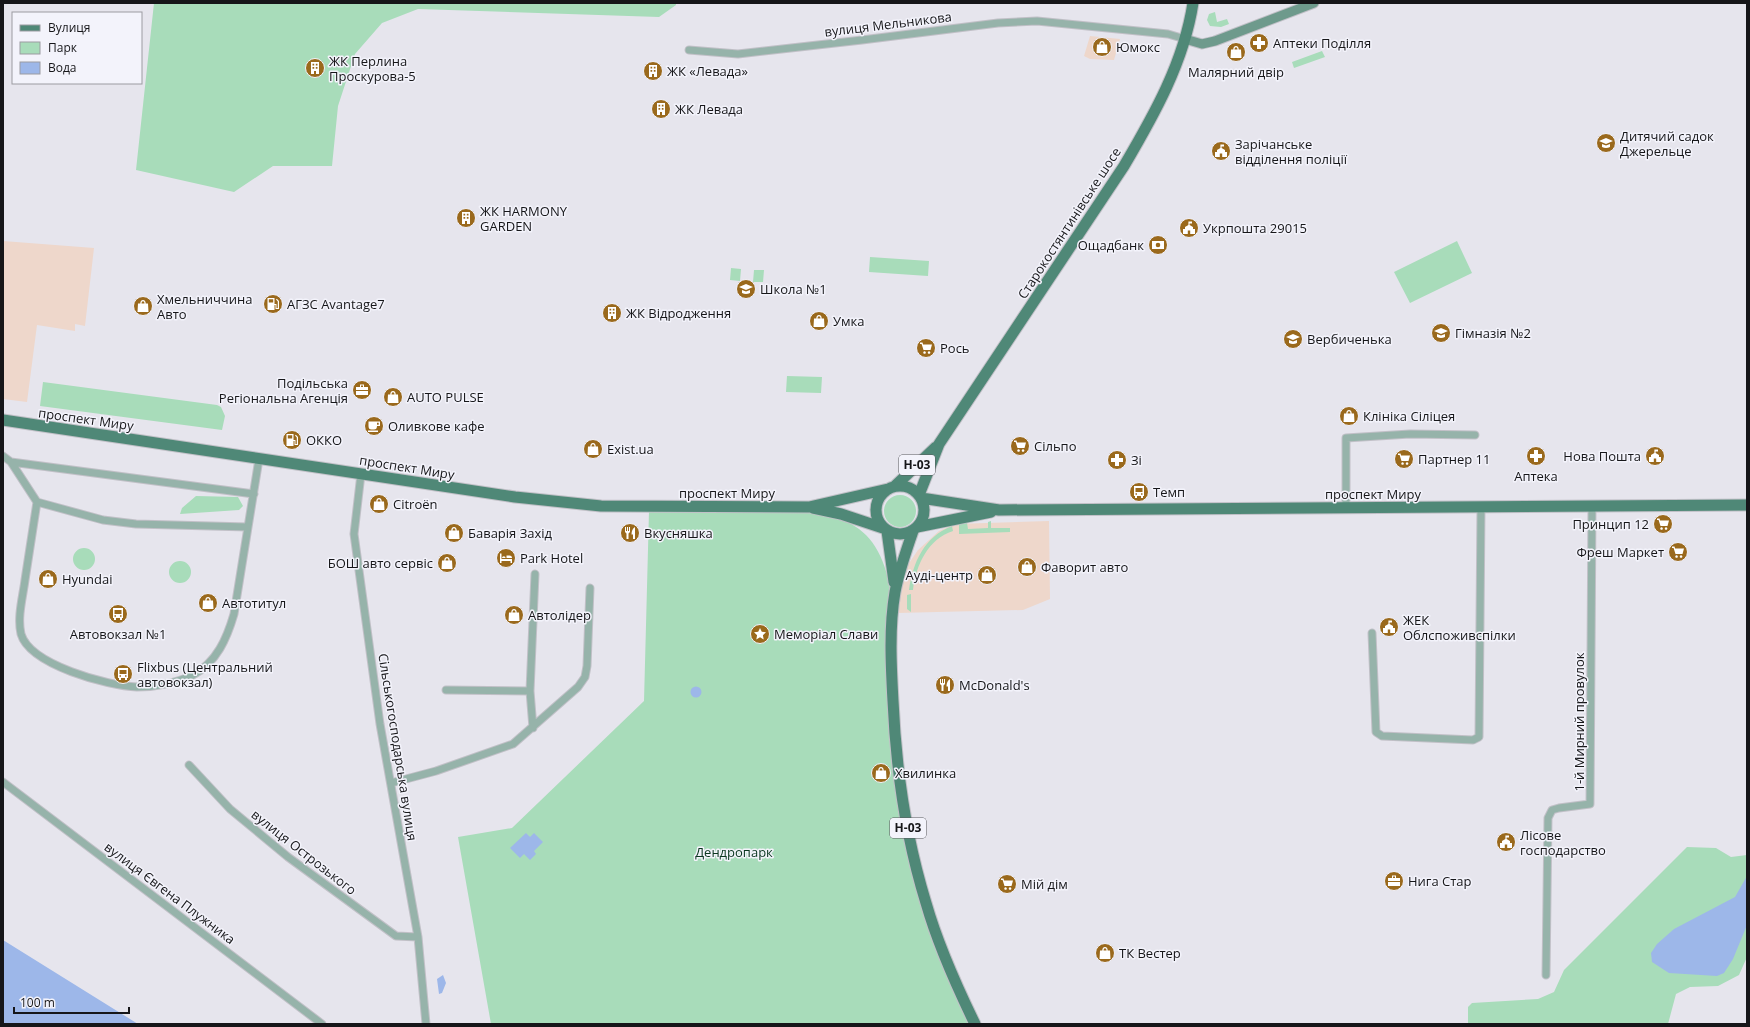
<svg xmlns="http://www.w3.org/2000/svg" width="1750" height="1027" font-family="'Open Sans',sans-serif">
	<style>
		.commercial { fill: #eed7cb }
		.green { fill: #a8dcba }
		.water { fill: #9db7e9 }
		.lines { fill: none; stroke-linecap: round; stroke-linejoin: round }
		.street-casing { stroke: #c1c0c7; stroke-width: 9 }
		.secondary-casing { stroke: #c1c0c7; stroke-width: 11 }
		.primary-casing { stroke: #c1c0c7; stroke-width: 13 }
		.street { stroke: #96b3aa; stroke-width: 7 }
		.secondary { stroke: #6e9a8c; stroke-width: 9 }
		.primary { stroke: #4f8877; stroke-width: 11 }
		.labels { text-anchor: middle; stroke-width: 3; stroke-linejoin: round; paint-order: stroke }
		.shield { fill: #f3f3fb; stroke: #58585d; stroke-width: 1 }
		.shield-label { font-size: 12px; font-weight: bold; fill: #161619 }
		.street-label { font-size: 13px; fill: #161619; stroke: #f3f3fb }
		.poi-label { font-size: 13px; fill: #161619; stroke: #f3f3fb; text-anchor: start }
		.park-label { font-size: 13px; fill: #09361e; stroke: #f3f3fb }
	</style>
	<rect width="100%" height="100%" fill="#e6e5ed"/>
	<path class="commercial" d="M 1090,36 L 1120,39 L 1114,60 L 1090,59 L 1084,56 Z
		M 3,241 L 94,248 L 85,326 L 75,324 L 75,331 L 37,325 L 27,402 L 3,399 Z
		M 1049,521 L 1050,599 L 1023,610 L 897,613 L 903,572 L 918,550 L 939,531 L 955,524 Z"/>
	<path class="green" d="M 154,3 L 676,3 L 676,5 L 659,17 L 418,9 L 382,23 L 355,54 L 338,106 L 332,166 L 273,166 L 234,192 L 136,170 Z
		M 1215,12 L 1217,22 L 1227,19 L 1229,24 L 1221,27 L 1210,26 L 1207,20 L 1209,14 Z
		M 1322,51 L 1325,57 L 1294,68 L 1292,62 Z
		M 1457,241 L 1472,273 L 1410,303 L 1394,272 Z
		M 870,257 L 929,261 L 928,276 L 869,272 Z
		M 731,268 L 741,269 L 740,281 L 730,280 Z
		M 754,270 L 764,270 L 763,282 L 753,282 Z
		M 787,376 L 822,377 L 821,393 L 786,392 Z
		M 43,382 L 217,405 L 221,407 L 225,416 L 222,430 L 40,406 Z
		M884 511a16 16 0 1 1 32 0a16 16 0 1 1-32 0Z
		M 196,496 L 238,497 L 243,506 L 239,510 L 180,514 L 182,508 Z
		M 649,511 C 684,511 718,511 752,511 C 823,511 878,508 891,593 L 906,838 L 971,1024 L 491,1024 L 458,837 L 512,828 L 644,701 Z
		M 991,521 L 991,528 L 1010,528 L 1010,532 L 959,534 L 959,524 L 967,523 L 968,529 L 988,528 L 988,522 Z
		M 952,526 L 953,531 C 928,539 916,565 913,590 L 909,590 C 913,562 924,537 952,526 Z
		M73 559a11 11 0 1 1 22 0a11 11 0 1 1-22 0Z
		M169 572a11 11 0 1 1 22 0a11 11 0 1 1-22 0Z
		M 911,594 L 911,612 L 907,609 L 907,595 Z
		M 1687,847 L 1716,848 L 1731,857 L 1747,855 L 1747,957 L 1739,975 L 1718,986 L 1690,987 L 1676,994 L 1668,1024 L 1468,1024 L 1468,1007 L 1472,1003 L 1538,999 L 1554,992 L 1564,970 Z"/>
	<path class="water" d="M690.5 692a5.5 5.5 0 1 1 11 0a5.5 5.5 0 1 1-11 0Z
		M 526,833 L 530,837 L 534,833 L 543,842 L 534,851 L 536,854 L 530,860 L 524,854 L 520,858 L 510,848 Z
		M 1747,876 L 1747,925 L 1733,959 L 1724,973 L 1717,976 L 1669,973 L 1652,962 L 1651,953 L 1657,944 L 1674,929 L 1735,897 Z
		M 3,940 L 138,1024 L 3,1024 Z
		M 443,975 L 446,983 L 442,993 L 439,994 L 437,979 Z"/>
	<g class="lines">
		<g class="street-casing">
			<path id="street" d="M 689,50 L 738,54 L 862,40 L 998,23 L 1037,21 L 1168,34 L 1185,39
				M 3,456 L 11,462 L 254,494
				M 11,462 L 37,502 L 103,520 L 136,524 L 248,527
				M 361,474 L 354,534 L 380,724 L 418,937 L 426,1024
				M 37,502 C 33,528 29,554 25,580 C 23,596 17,617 21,634 C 30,665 108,686 137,687 C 155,687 177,683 193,675 C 217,662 227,638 234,614 L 259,459
				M 1346,508 L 1346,438 L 1410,434 L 1475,435
				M 1372,633 L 1376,732 L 1382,736 L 1473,740 L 1479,737 L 1481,507
				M 446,690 L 530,691
				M 533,728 L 530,691 L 535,574
				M 189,765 L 230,809 L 288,857 L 396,936 L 418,937
				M 3,782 L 322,1024
				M 391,783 L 436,771 L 513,744 L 578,687 L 585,677 L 587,666 L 590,588
				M 1546,975 L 1548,818 L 1552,810 L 1559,808 L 1590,804 L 1592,506"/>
		</g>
		<g class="secondary-casing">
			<path id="secondary" d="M 1185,39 L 1202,44 L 1215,41 L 1314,3"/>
		</g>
		<g class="primary-casing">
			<path id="primary" d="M 3,420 L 515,497 L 601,506 L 809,507 L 888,489
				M876 510a24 24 0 1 1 48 0a24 24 0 1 1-48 0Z
				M 895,486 L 936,447
				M 919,495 L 939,444 L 1124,166 C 1154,115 1184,62 1193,3
				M 921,498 L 999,510 L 1747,505
				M 813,508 L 841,514 L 883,528
				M 917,527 L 991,512
				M 887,531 L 894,582
				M 913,531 C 906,551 899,571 895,592 C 889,627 891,665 893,701 C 896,769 906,838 926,903 C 938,945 956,985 975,1024"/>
		</g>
		<use href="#street" class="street"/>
		<use href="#secondary" class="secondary"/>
		<use href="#primary" class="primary"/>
	</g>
	<defs>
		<g id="pharmacy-disc" transform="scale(1)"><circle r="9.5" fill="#9a691c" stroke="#f3f3fb"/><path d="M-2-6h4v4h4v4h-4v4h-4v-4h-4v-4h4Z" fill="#fff"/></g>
		<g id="shop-disc" transform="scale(1)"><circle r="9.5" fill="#9a691c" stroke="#f3f3fb"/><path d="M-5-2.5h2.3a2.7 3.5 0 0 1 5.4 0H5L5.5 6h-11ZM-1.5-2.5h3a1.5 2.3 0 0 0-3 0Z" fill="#fff"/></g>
		<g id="building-disc" transform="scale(1)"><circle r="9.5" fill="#9a691c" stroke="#f3f3fb"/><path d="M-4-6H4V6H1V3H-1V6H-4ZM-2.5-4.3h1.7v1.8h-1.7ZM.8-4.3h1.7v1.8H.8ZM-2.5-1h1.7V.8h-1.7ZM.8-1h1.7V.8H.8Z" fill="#fff"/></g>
		<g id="school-disc" transform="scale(1)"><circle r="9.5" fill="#9a691c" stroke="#f3f3fb"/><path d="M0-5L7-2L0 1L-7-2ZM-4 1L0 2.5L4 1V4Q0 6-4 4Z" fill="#fff"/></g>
		<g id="civic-disc" transform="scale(1)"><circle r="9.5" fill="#9a691c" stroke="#f3f3fb"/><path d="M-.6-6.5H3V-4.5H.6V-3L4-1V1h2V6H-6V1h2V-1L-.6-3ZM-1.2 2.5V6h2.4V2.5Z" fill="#fff"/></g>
		<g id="bank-disc" transform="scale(1)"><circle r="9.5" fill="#9a691c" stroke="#f3f3fb"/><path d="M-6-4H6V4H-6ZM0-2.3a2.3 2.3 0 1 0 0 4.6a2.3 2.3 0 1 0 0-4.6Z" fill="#fff"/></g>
		<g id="fuel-disc" transform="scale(1)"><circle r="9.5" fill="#9a691c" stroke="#f3f3fb"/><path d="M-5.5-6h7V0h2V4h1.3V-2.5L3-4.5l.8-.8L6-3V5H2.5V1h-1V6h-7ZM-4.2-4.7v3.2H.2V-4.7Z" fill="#fff"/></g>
		<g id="supermarket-disc" transform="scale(1)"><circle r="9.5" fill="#9a691c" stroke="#f3f3fb"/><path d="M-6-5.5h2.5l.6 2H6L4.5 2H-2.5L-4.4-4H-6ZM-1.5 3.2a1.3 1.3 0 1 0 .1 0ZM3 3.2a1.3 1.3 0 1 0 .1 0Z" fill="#fff"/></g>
		<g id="office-disc" transform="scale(1)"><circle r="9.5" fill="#9a691c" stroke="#f3f3fb"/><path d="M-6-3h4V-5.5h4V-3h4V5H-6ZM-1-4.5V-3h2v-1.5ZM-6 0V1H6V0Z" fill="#fff"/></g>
		<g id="cafe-disc" transform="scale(1)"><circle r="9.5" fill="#9a691c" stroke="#f3f3fb"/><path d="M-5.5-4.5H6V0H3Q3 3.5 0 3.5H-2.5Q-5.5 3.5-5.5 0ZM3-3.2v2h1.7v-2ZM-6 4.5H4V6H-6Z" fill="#fff"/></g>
		<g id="bus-disc" transform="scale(1)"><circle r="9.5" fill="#9a691c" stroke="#f3f3fb"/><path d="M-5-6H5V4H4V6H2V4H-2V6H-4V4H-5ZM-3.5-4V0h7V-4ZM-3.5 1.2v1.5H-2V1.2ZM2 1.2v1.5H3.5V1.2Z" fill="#fff"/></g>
		<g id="restaurant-disc" transform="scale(1)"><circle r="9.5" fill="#9a691c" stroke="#f3f3fb"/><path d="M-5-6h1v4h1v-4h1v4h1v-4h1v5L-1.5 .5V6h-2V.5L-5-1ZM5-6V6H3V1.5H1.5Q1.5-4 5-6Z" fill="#fff"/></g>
		<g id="hotel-disc" transform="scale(1)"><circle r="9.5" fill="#9a691c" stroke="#f3f3fb"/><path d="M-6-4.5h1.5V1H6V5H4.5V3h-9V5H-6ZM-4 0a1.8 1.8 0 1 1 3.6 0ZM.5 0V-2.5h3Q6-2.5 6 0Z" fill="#fff"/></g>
		<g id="sight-disc" transform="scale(1)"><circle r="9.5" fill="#9a691c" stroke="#f3f3fb"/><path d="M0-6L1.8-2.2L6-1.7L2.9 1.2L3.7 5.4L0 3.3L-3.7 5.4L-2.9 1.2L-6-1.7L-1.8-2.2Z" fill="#fff"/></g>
	</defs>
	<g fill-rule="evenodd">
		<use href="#pharmacy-disc" x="1259" y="43"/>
		<use href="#shop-disc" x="1102" y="47"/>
		<use href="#shop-disc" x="1236" y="52"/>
		<use href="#building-disc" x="315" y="68"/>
		<use href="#building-disc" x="653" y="71"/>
		<use href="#building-disc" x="661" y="109"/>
		<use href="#school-disc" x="1606" y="143"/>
		<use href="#civic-disc" x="1221" y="151"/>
		<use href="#building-disc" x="466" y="218"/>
		<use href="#civic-disc" x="1189" y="228"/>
		<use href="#bank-disc" x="1158" y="245"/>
		<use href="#school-disc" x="746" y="289"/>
		<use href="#fuel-disc" x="273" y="304"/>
		<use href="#shop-disc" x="143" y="306"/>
		<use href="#building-disc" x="612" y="313"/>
		<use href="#shop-disc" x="819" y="321"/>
		<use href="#school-disc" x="1441" y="333"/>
		<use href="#school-disc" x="1293" y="339"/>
		<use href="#supermarket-disc" x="926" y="348"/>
		<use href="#office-disc" x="362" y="390"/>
		<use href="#shop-disc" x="393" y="397"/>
		<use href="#shop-disc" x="1349" y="416"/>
		<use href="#cafe-disc" x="374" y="426"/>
		<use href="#fuel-disc" x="292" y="440"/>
		<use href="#supermarket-disc" x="1020" y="446"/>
		<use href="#shop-disc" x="593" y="449"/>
		<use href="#pharmacy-disc" x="1536" y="456"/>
		<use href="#civic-disc" x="1655" y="456"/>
		<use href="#supermarket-disc" x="1404" y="459"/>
		<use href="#pharmacy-disc" x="1117" y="460"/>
		<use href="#bus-disc" x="1139" y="492"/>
		<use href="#shop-disc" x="379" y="504"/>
		<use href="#supermarket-disc" x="1663" y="524"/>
		<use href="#shop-disc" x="454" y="533"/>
		<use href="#restaurant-disc" x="630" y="533"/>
		<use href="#supermarket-disc" x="1678" y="552"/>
		<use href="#hotel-disc" x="506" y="558"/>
		<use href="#shop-disc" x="447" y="563"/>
		<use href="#shop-disc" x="1027" y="567"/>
		<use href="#shop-disc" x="987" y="575"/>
		<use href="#shop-disc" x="48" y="579"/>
		<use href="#shop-disc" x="208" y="603"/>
		<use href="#bus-disc" x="118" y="614"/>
		<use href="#shop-disc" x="514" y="615"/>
		<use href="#civic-disc" x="1389" y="627"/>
		<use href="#sight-disc" x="760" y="634"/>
		<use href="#bus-disc" x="123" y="674"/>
		<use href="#restaurant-disc" x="945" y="685"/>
		<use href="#shop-disc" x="881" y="773"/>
		<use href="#civic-disc" x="1506" y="842"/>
		<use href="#office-disc" x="1394" y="881"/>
		<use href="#supermarket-disc" x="1007" y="884"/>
		<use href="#shop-disc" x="1105" y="953"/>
	</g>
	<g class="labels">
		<g class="shield">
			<rect x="899" y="455" width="36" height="20" rx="3"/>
			<rect x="890" y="818" width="36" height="20" rx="3"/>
		</g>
		<g class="shield-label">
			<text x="917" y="469">Н-03</text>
			<text x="908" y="832">Н-03</text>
		</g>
		<g class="street-label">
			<text transform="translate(888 24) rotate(-7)" y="5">вулиця Мельникова</text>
			<text transform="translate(1069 223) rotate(-57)" y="5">Старокостянтинівське шосе</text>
			<text transform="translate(86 419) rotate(8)" y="5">проспект Миру</text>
			<text transform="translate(407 467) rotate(9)" y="5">проспект Миру</text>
			<text x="727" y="498">проспект Миру</text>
			<text x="1373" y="499">проспект Миру</text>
			<text transform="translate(1579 722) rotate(-90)" y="5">1-й Мирний провулок</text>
			<text transform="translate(398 747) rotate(81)" y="5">Сільськогосподарська вулиця</text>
			<text transform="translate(304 852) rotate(38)" y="5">вулиця Острозького</text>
			<text transform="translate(170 893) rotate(37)" y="5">вулиця Євгена Плужника</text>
		</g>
		<g class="poi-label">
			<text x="1273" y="48">Аптеки Поділля</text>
			<text x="1116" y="52">Юмокс</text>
			<text x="329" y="66">ЖК Перлина<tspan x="329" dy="15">Проскурова-5</tspan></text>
			<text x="667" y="76">ЖК «Левада»</text>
			<text x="1236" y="77" text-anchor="middle">Малярний двір</text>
			<text x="675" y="114">ЖК Левада</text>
			<text x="1620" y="141">Дитячий садок<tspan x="1620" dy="15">Джерельце</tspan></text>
			<text x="1235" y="149">Зарічанське<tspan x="1235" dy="15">відділення поліції</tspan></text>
			<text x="480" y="216">ЖК HARMONY<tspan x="480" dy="15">GARDEN</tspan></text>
			<text x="1203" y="233">Укрпошта 29015</text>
			<text x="1144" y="250" text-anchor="end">Ощадбанк</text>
			<text x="760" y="294">Школа №1</text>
			<text x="157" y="304">Хмельниччина<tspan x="157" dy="15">Авто</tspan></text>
			<text x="287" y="309">АГЗС Avantage7</text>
			<text x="626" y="318">ЖК Відродження</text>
			<text x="833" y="326">Умка</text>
			<text x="1455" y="338">Гімназія №2</text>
			<text x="1307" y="344">Вербиченька</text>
			<text x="940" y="353">Рось</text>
			<text x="348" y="388" text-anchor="end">Подільська<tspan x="348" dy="15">Регіональна Агенція</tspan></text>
			<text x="407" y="402">AUTO PULSE</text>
			<text x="1363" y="421">Клініка Сіліцея</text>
			<text x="388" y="431">Оливкове кафе</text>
			<text x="306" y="445">ОККО</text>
			<text x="1034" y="451">Сільпо</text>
			<text x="607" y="454">Exist.ua</text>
			<text x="1641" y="461" text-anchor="end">Нова Пошта</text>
			<text x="1418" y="464">Партнер 11</text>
			<text x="1131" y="465">Зі</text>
			<text x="1536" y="481" text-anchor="middle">Аптека</text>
			<text x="1153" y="497">Темп</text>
			<text x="393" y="509">Citroën</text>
			<text x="1649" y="529" text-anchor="end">Принцип 12</text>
			<text x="468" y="538">Баварія Захід</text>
			<text x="644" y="538">Вкусняшка</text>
			<text x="1664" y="557" text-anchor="end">Фреш Маркет</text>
			<text x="520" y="563">Park Hotel</text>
			<text x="433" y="568" text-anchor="end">БОШ авто сервіс</text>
			<text x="1041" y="572">Фаворит авто</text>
			<text x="973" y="580" text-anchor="end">Ауді-центр</text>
			<text x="62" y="584">Hyundai</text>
			<text x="222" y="608">Автотитул</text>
			<text x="528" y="620">Автолідер</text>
			<text x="1403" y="625">ЖЕК<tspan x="1403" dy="15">Облспоживспілки</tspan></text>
			<text x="118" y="639" text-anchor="middle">Автовокзал №1</text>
			<text x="774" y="639">Меморіал Слави</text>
			<text x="137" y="672">Flixbus (Центральний<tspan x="137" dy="15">автовокзал)</tspan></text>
			<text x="959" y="690">McDonald's</text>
			<text x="895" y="778">Хвилинка</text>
			<text x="1520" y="840">Лісове<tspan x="1520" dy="15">господарство</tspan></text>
			<text x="1408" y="886">Нига Стар</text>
			<text x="1021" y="889">Мій дім</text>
			<text x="1119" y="958">ТК Вестер</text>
		</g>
		<g class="park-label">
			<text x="734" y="857">Дендропарк</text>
		</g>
	</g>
	<rect width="1750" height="1027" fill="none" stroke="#161619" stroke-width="8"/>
	<rect x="12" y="12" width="130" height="72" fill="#f3f3fb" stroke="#9b9ba1"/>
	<rect x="20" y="25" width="20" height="6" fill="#4f8877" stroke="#9b9ba1"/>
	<text x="48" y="32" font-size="12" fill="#161619">Вулиця</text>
	<rect x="20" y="42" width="20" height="12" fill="#a8dcba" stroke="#9b9ba1"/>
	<text x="48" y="52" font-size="12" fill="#161619">Парк</text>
	<rect x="20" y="62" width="20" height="12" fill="#9db7e9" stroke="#9b9ba1"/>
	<text x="48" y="72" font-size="12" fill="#161619">Вода</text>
	<path d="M14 1007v6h115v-6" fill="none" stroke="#161619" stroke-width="2"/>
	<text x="20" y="1007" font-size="12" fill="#161619" stroke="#f3f3fb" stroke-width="3" paint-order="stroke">100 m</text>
</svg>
